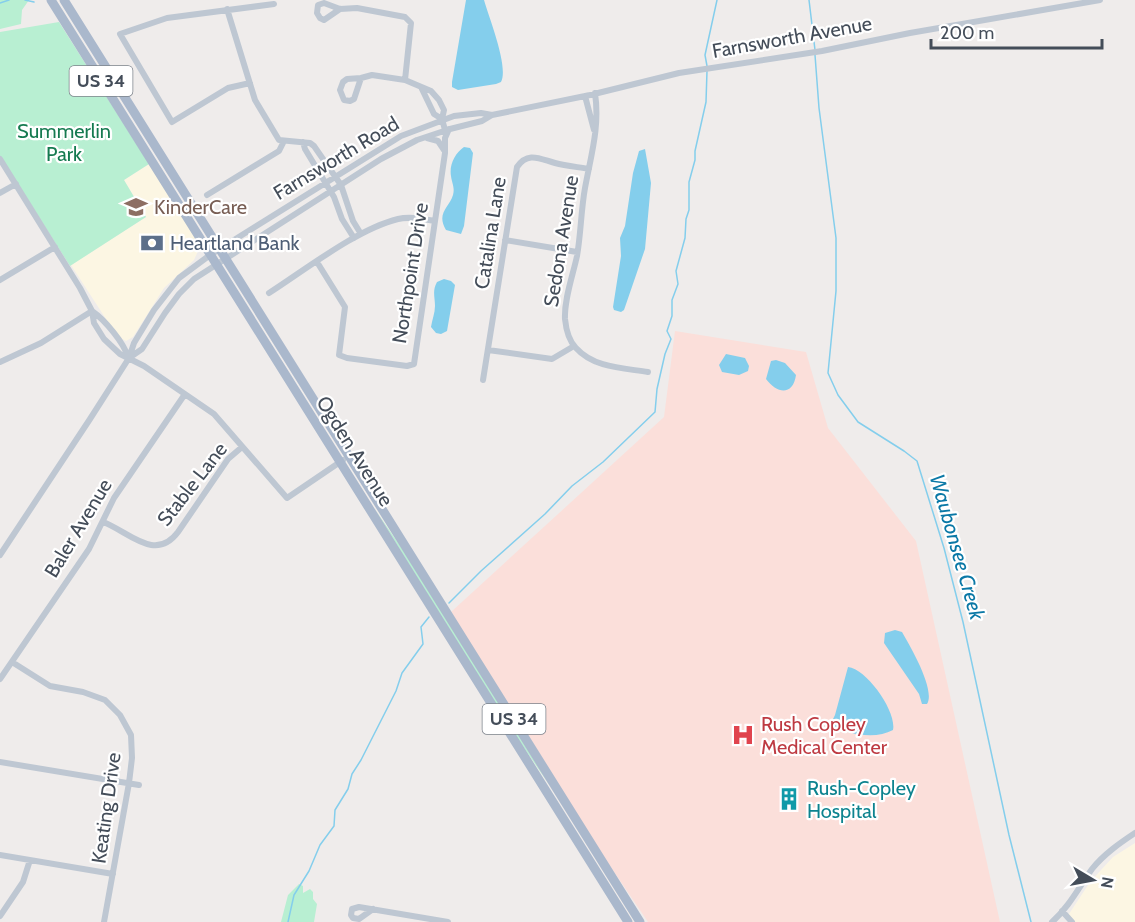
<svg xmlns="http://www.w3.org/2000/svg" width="1135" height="922" font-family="Cabin,sans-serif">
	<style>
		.commercial { fill: #fcf6e3 }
		.medical { fill: #fbdfda }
		.green { fill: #b8efd2 }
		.water { fill: #84ceec }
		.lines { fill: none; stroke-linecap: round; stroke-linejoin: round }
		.stream { stroke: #84ceec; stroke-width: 1.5 }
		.street { stroke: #bec7d2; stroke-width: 6 }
		.primary { stroke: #aab8cc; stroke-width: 9 }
		.labels { text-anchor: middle; stroke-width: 4.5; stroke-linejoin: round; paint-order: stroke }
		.shield { fill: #fff; stroke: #7c828b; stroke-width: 1.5 }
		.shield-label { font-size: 18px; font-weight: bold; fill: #444d59 }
		.street-label { font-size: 20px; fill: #444d59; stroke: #fff }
		.park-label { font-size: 20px; fill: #157a50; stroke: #fff }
		.education-label { font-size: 20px; fill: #785e54; stroke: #fff; text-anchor: start }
		.service-label { font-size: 20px; fill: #4e5e75; stroke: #fff; text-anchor: start }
		.health-label { font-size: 20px; fill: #be3a42; stroke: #fff; text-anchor: start }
		.culture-label { font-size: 20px; fill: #0d838f; stroke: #fff; text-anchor: start }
		.water-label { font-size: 21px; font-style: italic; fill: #0a78a6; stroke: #fff }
	</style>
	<rect width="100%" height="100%" fill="#efeceb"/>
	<path class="commercial" d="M 149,164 L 195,237 L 199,249 L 194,260 L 164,288 L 133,337 L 126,341 L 117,336 L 71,265 L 146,217 L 124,180 Z
		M 1135,843 L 1135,922 L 1072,922 L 1067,917 L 1090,882 L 1113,857 Z"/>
	<path class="medical" d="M 675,331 L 806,352 L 828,428 L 916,541 L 1000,922 L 648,922 L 604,857 L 451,612 L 664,417 Z"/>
	<path class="green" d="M 0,0 L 29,0 L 22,10 L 21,24 L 0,29 Z
		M 59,22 L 149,164 L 124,180 L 146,217 L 70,266 L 0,156 L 0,32 Z
		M 374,508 L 405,553 L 550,786 L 518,739 Z
		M 299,884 L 303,886 L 303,893 L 310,889 L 313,892 L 313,899 L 317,904 L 314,922 L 281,922 L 288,895 Z"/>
	<path class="water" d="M 466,0 L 484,0 C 489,18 509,67 501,82 L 496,84 L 458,90 L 452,87 L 452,82 Z
		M 464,147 L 470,148 L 473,153 L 464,226 L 461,234 L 446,230 C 436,213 449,208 453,195 C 455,187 452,184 451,176 C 449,165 455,153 464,147 Z
		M 645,149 L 651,183 L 645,249 L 624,310 L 621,312 L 614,310 L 613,307 L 621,256 L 620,238 L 625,226 L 633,173 L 639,151 Z
		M 444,279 L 451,281 L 455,285 L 447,331 L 441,334 L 436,333 L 431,327 C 432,320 435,313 435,306 C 435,297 432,291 437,282 Z
		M 726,354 L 745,358 L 749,366 L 748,371 L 739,375 L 722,372 L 719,365 Z
		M 776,360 L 785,363 L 796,375 C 793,396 777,394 766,379 L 771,361 Z
		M 895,630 L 902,632 C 910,646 936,690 927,704 L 922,704 L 919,694 L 884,643 L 885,633 Z
		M 848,667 C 867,669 897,712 893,730 C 875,740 847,734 830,725 L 835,715 Z"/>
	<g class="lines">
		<path class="stream" d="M 25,0 L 34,2
			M 809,0 L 815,50
			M 0,3 L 9,0
			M 815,55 L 819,108 L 836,238 L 836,291 L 828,373 L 838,395 L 858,422 L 904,451 L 917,461 L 944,548 L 963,622 L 1009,835 L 1031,922
			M 707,66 L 705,55 L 717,0
			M 449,603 L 481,571 L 545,514 L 572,486 L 603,462 L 655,412 L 657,389 L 665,354 L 671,339 L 667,331 L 672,316 L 672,300 L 678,284 L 676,271 L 685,238 L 686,219 L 689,210 L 689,182 L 695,160 L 695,151 L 706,102 L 707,71
			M 288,922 L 294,895 L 309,871 L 320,845 L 334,826 L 335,810 L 348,789 L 352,774 L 361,760 L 396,691 L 402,673 L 423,644 L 421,627 L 429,617"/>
		<path class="street" d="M 227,9 L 255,100 L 279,140 L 310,143 L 314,146 L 341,185 L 353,221 L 361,234
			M 340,9 L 324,20 L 320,18 L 317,13 L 318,5 L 324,3 L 340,9 L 357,8 L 405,17 L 411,23 L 405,80
			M 361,78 L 354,99 L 350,101 L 344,100 L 340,90 L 343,82 L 347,79 L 361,78 L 372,75 L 405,80 L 431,91 L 439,100 L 444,110 L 442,119 L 445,130
			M 250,83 L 228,88 L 172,122 L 120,34 L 167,18 L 274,4
			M 421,87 L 434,114 L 442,119
			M 595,93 C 600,127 591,155 585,188 C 581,210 581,233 577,256 C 573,275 564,299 565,319 C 566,329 569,341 576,348 C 594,368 623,368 648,372
			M 585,96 L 594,130
			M 427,138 L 438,141 L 444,150
			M 303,142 L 305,149 L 334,197 L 342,219 L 354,238
			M 0,159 L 80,288 L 92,311 L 94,323 L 104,339 L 120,354 L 144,366 L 214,414 L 287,498 L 343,460
			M 0,193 L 16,184
			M 207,195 L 279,151 L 284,141
			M 505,240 L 577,252
			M 317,262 L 345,307 L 339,355 L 347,358 L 407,366 L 414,364 L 445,153 L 445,138 L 449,129
			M 0,280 L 55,247
			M 269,293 C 305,270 357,229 398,219 C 410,216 423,219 435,221
			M 92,311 C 105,320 124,343 128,357
			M 488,350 L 552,359 L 574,346
			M 129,358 L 142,349 L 165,313 L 179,294 L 194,279 L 381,159 L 417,140 L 450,129 L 482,121 L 492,115 L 590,95 L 679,73 L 822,51 L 910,33 L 1100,0
			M 0,362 L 41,343 L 92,311
			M 483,380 L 517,167 C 528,151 540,159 555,163 C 566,166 578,167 589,169
			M 103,522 C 128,531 155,563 178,532 L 228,459 L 242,447
			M 0,555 L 90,419 L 129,358 L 134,343 L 154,310 L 179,278 L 210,255 L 401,136 L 454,116 L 481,113 L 492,115
			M 12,662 L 50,686 L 83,692 L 105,700 L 120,715 L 131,735 L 132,758 L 129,783 L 104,922
			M 0,679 L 89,549 L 114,498 L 185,394
			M 0,762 L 139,785
			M 0,855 L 113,874
			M 373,909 L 359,919 L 353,918 L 351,915 L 352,909 L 359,907 L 448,922
			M 1062,911 L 1072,922
			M 0,916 L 23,882 L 30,860
			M 1052,922 C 1069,907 1079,887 1092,869 C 1104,854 1120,843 1135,833"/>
		<path class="primary" d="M 51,0 L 628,922
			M 64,0 L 640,922"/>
	</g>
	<defs>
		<g id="school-bare" transform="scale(1.8)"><path d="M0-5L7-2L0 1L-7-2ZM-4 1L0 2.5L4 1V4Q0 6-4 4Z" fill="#8d6e63" stroke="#fff" stroke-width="2.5" paint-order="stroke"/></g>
		<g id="bank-bare" transform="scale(1.8)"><path d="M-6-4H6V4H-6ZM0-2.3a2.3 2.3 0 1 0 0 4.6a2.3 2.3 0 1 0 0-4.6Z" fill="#5c6f8a" stroke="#fff" stroke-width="2.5" paint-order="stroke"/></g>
		<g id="hospital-bare" transform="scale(1.8)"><path d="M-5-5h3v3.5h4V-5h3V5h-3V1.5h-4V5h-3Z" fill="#e0444e" stroke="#fff" stroke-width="2.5" paint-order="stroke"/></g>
		<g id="building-bare" transform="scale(1.8)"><path d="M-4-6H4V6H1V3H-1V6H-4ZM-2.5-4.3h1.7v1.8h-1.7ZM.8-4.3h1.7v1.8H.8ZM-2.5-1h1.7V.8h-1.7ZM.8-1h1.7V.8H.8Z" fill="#0f9aa8" stroke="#fff" stroke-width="2.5" paint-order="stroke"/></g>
	</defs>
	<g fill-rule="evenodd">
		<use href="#school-bare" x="136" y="207"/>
		<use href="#bank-bare" x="152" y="243"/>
		<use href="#hospital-bare" x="743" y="735"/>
		<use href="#building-bare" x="789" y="799"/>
	</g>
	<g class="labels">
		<g class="shield">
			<rect x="69.5" y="66" width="63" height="30" rx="4.5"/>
			<rect x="482.5" y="704" width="63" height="30" rx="4.5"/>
		</g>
		<g class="shield-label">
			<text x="101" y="87">US 34</text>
			<text x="514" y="725">US 34</text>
		</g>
		<g class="street-label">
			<text transform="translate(792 37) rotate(-10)" y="7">Farnsworth Avenue</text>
			<text transform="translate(336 158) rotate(-31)" y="7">Farnsworth Road</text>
			<text transform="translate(490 233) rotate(-81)" y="7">Catalina Lane</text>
			<text transform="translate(561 241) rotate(-81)" y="7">Sedona Avenue</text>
			<text transform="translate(410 273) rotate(-81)" y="7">Northpoint Drive</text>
			<text transform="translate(355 451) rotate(58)" y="7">Ogden Avenue</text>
			<text transform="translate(192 484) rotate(-52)" y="7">Stable Lane</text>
			<text transform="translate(78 528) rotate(-59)" y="7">Baler Avenue</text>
			<text transform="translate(106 808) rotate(-82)" y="7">Keating Drive</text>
		</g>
		<g class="park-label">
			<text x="64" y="138">Summerlin<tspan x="64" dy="23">Park</tspan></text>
		</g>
		<g class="education-label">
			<text x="154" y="214">KinderCare</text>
		</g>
		<g class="service-label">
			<text x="170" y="250">Heartland Bank</text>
		</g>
		<g class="health-label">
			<text x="761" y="731">Rush Copley<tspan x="761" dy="23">Medical Center</tspan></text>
		</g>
		<g class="culture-label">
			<text x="807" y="795">Rush-Copley<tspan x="807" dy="23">Hospital</tspan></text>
		</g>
		<g class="water-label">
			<text transform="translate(957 547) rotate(74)" y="7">Waubonsee Creek</text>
		</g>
	</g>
	<g transform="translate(1093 880) rotate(100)" stroke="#ffffff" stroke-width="4.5" paint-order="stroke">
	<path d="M0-4.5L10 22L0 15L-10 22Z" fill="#444d59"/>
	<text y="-9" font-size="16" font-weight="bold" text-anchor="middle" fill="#444d59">N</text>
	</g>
	<path d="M931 39v9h171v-9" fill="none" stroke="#444d59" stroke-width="3"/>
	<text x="940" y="39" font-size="18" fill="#444d59" stroke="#ffffff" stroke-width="4.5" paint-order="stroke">200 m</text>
</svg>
